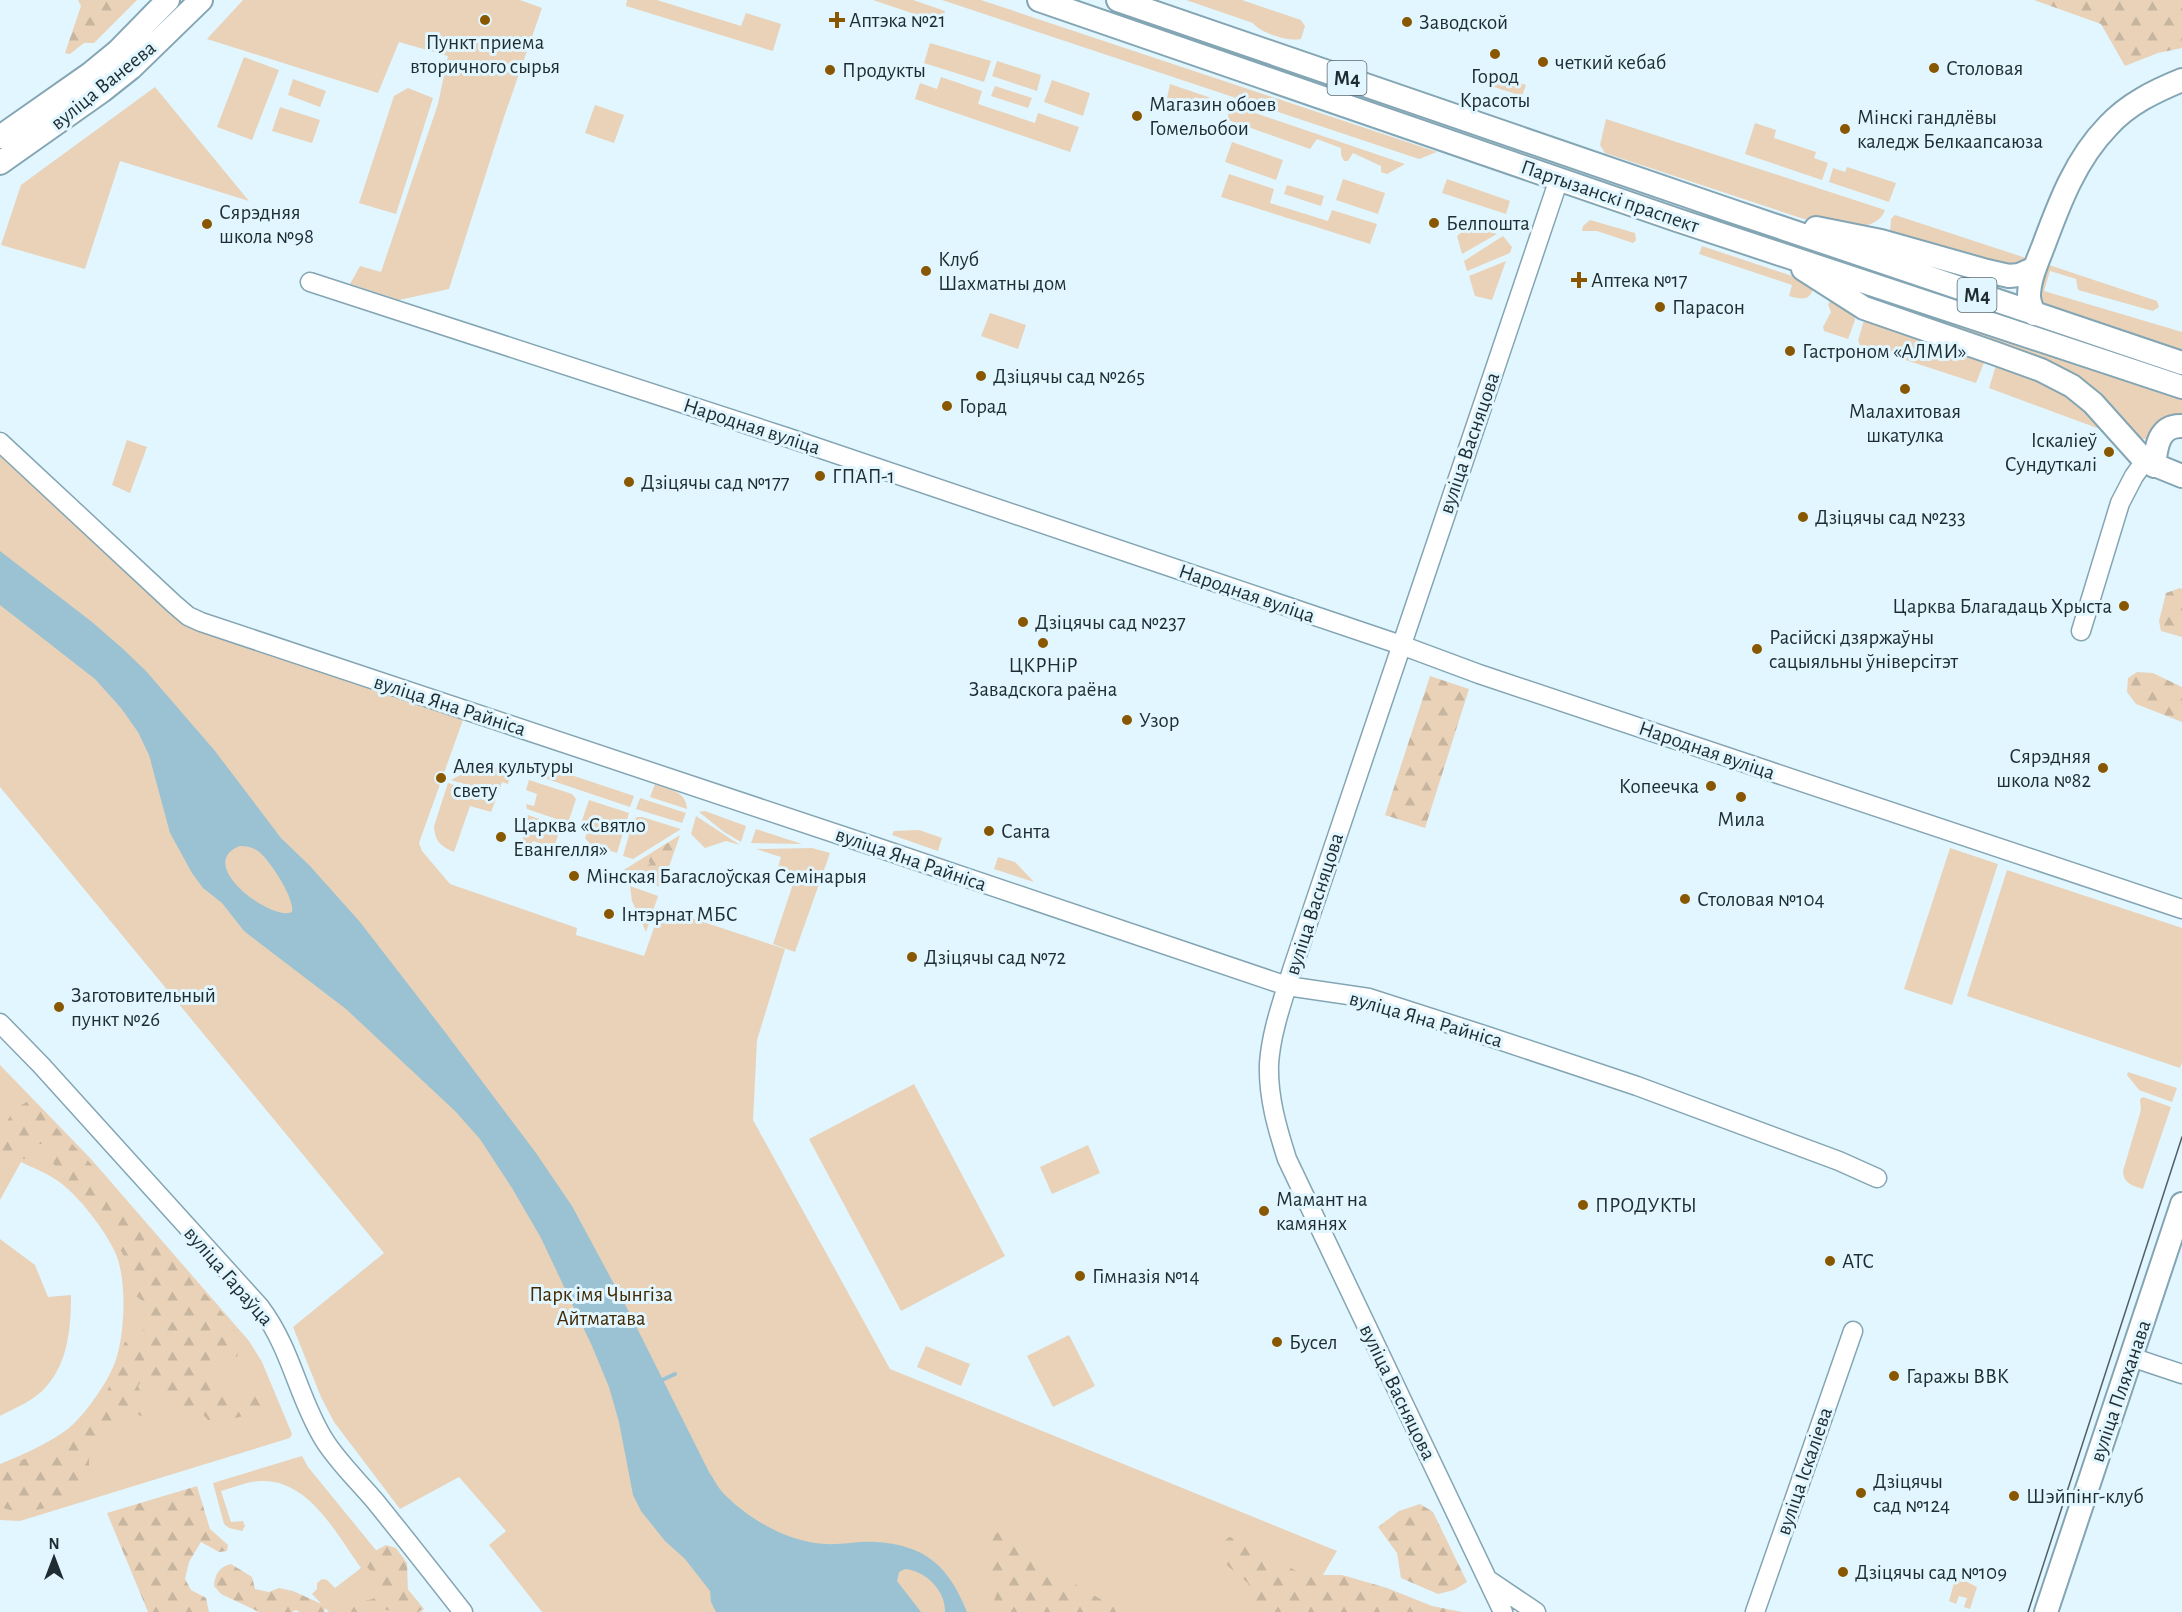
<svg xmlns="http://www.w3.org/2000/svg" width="2182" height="1612" font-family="'Alegreya Sans',sans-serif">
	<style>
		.green { fill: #e9d2b8 }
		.forest { fill: url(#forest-firs) }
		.water { fill: #9ac2d3; fill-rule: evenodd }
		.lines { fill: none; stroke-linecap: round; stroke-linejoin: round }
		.stream { stroke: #9ac2d3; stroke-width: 4 }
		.minor-casing { stroke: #84a5b3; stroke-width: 21 }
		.major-casing { stroke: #84a5b3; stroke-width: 26 }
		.minor { stroke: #fff; stroke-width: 18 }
		.major { stroke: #fff; stroke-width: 22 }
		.tram { stroke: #506066; stroke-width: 1.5 }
		.poi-dot { fill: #895700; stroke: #e1f6ff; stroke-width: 2 }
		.labels { text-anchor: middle; stroke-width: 6; stroke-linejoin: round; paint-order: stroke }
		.shield { fill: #e1f6ff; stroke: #596970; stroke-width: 1.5 }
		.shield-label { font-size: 20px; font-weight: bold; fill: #1f2d32 }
		.poi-label { font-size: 21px; fill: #1f2d32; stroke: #e1f6ff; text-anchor: start }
		.street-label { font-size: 21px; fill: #1f2d32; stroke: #e1f6ff }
		.park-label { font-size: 21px; fill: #432903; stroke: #e1f6ff }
	</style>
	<defs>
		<pattern id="forest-firs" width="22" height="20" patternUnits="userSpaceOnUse" patternTransform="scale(1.5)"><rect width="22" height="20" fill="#e9d2b8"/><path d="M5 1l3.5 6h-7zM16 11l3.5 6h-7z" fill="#c7b59f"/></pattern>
	</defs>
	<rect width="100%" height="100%" fill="#e1f6ff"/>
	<path class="green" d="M 243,0 L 520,0 L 542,8 L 504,117 L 449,289 L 399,300 L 350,284 L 360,266 L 381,272 L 438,104 L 448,56 L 399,42 L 378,93 L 207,39 Z
		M 627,0 L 657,0 L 741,26 L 746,13 L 781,24 L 773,51 L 626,6 Z
		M 873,0 L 913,0 L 945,11 L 941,23 Z
		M 942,0 L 981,0 L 1437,152 L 1419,159 Z
		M 1186,0 L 1242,0 L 1301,20 L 1305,26 L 1301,39 C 1289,42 1260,33 1253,23 Z
		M 930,43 L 991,61 L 984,82 L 924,63 Z
		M 244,57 L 279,70 L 252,140 L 217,127 Z
		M 997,61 L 1041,75 L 1037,91 L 992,76 Z
		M 1492,73 L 1526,85 L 1522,96 L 1488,85 Z
		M 941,77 L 982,91 L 978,104 L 1035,123 L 1038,113 L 1079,127 L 1070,152 L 915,99 L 920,83 L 937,89 Z
		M 293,79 L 326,91 L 320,107 L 288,95 Z
		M 1052,80 L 1090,93 L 1083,116 L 1044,102 Z
		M 1170,84 L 1405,164 L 1387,174 L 1381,172 L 1381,166 L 1353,153 L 1348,161 L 1344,161 L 1341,155 L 1341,148 L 1317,139 L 1310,149 L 1228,120 L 1228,108 L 1195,97 L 1191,107 L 1167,98 Z
		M 995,86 L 1032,98 L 1028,108 L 991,96 Z
		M 155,87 L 249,201 L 120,161 L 85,269 L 1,245 L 21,185 Z
		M 408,88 L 433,98 L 396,214 L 359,203 L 394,96 Z
		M 595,105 L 624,115 L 614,143 L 585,133 Z
		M 280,107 L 320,120 L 312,143 L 272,131 Z
		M 1606,119 L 1885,210 C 1875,238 1826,223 1804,219 L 1605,153 L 1600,145 Z
		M 1755,123 L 1776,130 L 1774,138 L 1816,152 L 1814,158 L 1828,163 L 1822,180 L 1745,154 Z
		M 1232,142 L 1283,160 L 1276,180 L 1225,162 Z
		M 1847,167 L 1896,183 L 1889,202 L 1829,182 L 1833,168 L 1845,172 Z
		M 1229,174 L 1274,189 L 1270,203 L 1328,221 L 1332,210 L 1377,224 L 1370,244 L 1221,197 Z
		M 1343,179 L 1385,193 L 1378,214 L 1336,200 Z
		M 1447,179 L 1510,201 L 1506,214 L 1442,193 Z
		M 1287,185 L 1324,196 L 1321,206 L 1284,194 Z
		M 1895,215 L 2029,259 L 2021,268 L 1988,262 L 1916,239 L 1912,243 L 1896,237 L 1890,232 L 1891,219 Z
		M 1590,220 L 1635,233 L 1636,240 L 1633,243 L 1597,231 L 1582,231 L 1583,226 Z
		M 1465,224 L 1497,234 L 1462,254 L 1457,236 L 1462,232 Z
		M 1503,236 L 1512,247 L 1510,253 L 1467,271 L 1464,261 Z
		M 1702,246 L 1801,279 L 1813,287 C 1811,302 1800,299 1789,296 L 1792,285 L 1699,254 Z
		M 1506,261 L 1492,300 L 1475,296 L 1469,276 Z
		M 2043,263 L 2157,301 L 2159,307 L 2153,311 L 2078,290 L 2076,279 L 2050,271 L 2044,291 L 2182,332 L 2182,353 L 2042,307 L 2031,291 Z
		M 1866,288 L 2182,400 L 2182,416 L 2148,440 L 2137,437 L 2057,368 L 1871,298 Z
		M 1835,296 L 1854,310 L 1855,320 L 1848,339 L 1824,331 L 1823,327 L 1831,312 L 1828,304 Z
		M 990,313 L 1026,325 L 1018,349 L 981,336 Z
		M 1870,317 L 1987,355 L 1976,383 L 1860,345 L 1858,341 L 1864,320 Z
		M 1998,359 L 2070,391 L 2108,432 L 1989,388 Z
		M 127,440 L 147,447 L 130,493 L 112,485 Z
		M 0,451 L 173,613 L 464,717 L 419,843 L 422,851 L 450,884 L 577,928 L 576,935 L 644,956 L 661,908 L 785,949 L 757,1040 L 753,1120 L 890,1369 L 1337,1551 L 1301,1612 L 542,1612 L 489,1545 L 506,1531 L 459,1477 L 400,1509 L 334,1422 L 321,1397 L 293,1327 L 384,1253 L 0,787 Z
		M 481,764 L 511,773 L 508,784 L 502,782 L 498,794 L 451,780 Z
		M 550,768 L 634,796 L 630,807 L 547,779 Z
		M 529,780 L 572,794 L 576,799 L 568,823 L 527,809 L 526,804 L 534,806 L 537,794 L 526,790 Z
		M 448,783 L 496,799 L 491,812 L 470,806 L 454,852 C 440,846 435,841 434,826 Z
		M 655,784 C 670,790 686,791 687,809 L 650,797 Z
		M 640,798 L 686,813 L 682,823 L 636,809 Z
		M 589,800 L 629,813 L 617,853 L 591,845 L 585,838 L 588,829 L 580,826 Z
		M 705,811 L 746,826 L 741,842 L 724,832 L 699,812 Z
		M 528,815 L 566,828 L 564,833 L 559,832 L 554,848 L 533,841 L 529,850 L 520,847 L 527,826 L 525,825 Z
		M 696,816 L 740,845 L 726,841 L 705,848 L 691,834 Z
		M 637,817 L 642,817 L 681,829 L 633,859 L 623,856 L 633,821 Z
		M 756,829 L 802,844 L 751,843 Z
		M 919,830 L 942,838 L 938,851 L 892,835 L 894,831 Z
		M 680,835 L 663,884 L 659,886 L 624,876 L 622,871 Z
		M 812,848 L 830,853 L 795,952 L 773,944 L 795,878 L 777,871 L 781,857 L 756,849 Z
		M 1950,848 L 1998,864 L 1952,1005 L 1904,989 Z
		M 998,857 L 1015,862 L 1034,882 L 994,869 Z
		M 2007,870 L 2182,928 L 2182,1062 L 2180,1068 L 1967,996 Z
		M 630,886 L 658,896 L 646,932 L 632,901 Z
		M 0,1065 L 91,1159 L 249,1341 L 262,1362 L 292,1434 L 290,1438 L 20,1521 L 0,1520 L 0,1464 C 24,1454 48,1444 69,1428 C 85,1415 112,1377 117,1356 C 125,1329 127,1278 115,1252 C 105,1230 78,1195 58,1181 C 47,1173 33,1168 21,1162 L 0,1200 Z
		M 2128,1072 L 2177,1088 L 2172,1102 L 2139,1090 L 2127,1075 Z
		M 914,1084 L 1005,1256 L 901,1311 L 809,1139 Z
		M 2143,1097 L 2171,1107 L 2143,1189 C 2133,1186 2123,1183 2123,1171 L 2141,1110 L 2140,1099 Z
		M 1088,1145 L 1100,1173 L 1052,1194 L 1040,1167 Z
		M 0,1239 L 35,1265 L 48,1297 L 71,1295 C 71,1329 68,1367 41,1392 C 30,1402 13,1409 0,1416 Z
		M 1069,1335 L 1095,1386 L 1053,1407 L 1027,1356 Z
		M 926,1346 L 970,1364 L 961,1386 L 917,1367 Z
		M 302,1456 L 308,1467 L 424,1609 L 421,1612 L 329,1612 L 312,1594 L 317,1589 L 317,1583 L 322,1579 L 327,1580 L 335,1588 L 361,1568 C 337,1535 309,1479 261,1481 C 248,1481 233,1488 221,1491 L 231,1522 L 243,1521 L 245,1526 L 242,1531 L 229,1528 L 224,1524 L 213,1483 Z
		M 1961,1579 L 1977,1587 L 1970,1609 L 1964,1607 L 1967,1598 L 1959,1596 L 1956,1604 L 1949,1601 L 1954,1583 Z"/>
	<path class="forest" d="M 78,0 L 137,0 L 94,43 L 84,43 L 70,54 L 65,53 L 81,6 Z
		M 2034,0 L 2182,0 L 2182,48 L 2158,53 L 2125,66 L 2101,24 Z
		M 2180,588 L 2182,589 L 2182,637 L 2161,631 L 2159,621 L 2166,593 Z
		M 2137,672 L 2153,673 L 2182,687 L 2182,722 L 2136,704 L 2127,692 L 2128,678 Z
		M 1430,676 L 1469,689 L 1425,828 L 1385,815 Z
		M 671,841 L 675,845 L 669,863 L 666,867 L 666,872 L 663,882 L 653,882 L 644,880 L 640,869 L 650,864 L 648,859 L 654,852 Z
		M 30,1100 L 94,1167 L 96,1180 L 107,1202 L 120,1198 L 233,1325 L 239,1347 L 237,1357 L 221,1353 L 211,1357 L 208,1369 L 213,1380 L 226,1390 L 247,1397 L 261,1393 L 267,1397 L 266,1407 C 247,1416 229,1421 208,1420 L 199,1410 L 175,1406 L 153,1382 L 143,1379 L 138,1386 L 150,1413 L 141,1416 L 124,1408 L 109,1431 L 97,1434 L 94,1449 L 89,1459 L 89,1479 L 77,1481 L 76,1495 C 55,1508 24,1516 0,1507 L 0,1469 L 46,1450 L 96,1414 L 118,1368 L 123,1354 L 124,1343 C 142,1333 152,1328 149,1306 L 136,1296 L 126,1260 L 114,1238 L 83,1197 L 50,1160 L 43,1144 L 32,1144 L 28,1159 L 16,1159 L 0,1165 L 0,1122 L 5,1124 L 15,1109 Z
		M 197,1486 L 210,1529 L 228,1545 L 227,1551 L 219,1552 L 201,1542 L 189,1562 L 185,1579 L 191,1590 L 206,1598 L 209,1612 L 148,1612 L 107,1513 Z
		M 1420,1504 L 1433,1512 L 1467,1582 L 1454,1590 L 1438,1594 L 1401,1578 L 1397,1553 L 1378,1527 L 1399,1511 Z
		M 1003,1530 L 1034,1548 L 1065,1578 L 1122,1612 L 995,1612 L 993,1603 L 997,1593 L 995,1578 L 987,1559 L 992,1535 Z
		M 1229,1537 L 1250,1542 L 1274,1559 L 1304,1575 L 1342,1575 L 1387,1588 L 1432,1606 L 1462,1612 L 1258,1612 L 1248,1583 L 1223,1562 L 1219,1546 Z
		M 386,1545 L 396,1548 L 407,1563 L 408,1593 L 422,1609 L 418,1612 L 394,1612 L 384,1609 L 373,1612 L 350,1612 C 360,1596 365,1604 379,1596 L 381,1582 L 365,1565 L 373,1552 Z
		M 231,1564 L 252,1577 L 255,1589 L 269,1592 L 279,1588 L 293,1591 L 326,1606 L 324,1612 L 299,1612 L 296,1610 L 292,1612 L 259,1612 L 221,1594 L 214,1586 C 215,1574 219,1567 231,1564 Z"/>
	<path class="water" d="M 0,551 L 92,622 L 122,648 L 146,671 L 215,751 L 281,838 L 310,866 L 360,922 L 445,1032 L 536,1153 L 572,1206 L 628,1310 L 709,1472 C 714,1479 718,1488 724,1494 C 750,1520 788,1542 825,1544 C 842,1545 859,1541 876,1542 C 926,1545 949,1567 967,1612 L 945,1612 C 946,1591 926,1571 905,1569 L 899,1572 L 897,1581 L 921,1612 L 716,1612 L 711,1602 L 710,1591 L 685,1559 L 665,1541 L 641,1511 L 633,1495 L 619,1422 L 609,1387 L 592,1346 L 541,1238 L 512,1188 L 480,1139 L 455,1111 L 346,1009 L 244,931 L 222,903 L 203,888 L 192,873 L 170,833 L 149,755 L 138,732 L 121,708 L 95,679 L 0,605 ZM 240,846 C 247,846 252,847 258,851 C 269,859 295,898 292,912 C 272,922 193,864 240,846 Z"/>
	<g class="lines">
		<path class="stream" d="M 660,1381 L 675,1374"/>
		<g class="minor-casing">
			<path id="minor" d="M 310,282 L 786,437 L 1401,645 L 1479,674 L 2182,909
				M 0,442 L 174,604 L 188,616 L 201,622 L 876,847 L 1287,986 L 1369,998 L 1484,1035 L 1637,1086 L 1839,1161 L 1877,1178
				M 2081,631 L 2120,503 L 2134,476 L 2145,461
				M 0,1023 L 41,1065 L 260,1307 C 292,1350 297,1395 323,1438 C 336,1460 359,1482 375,1501 C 405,1538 434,1575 463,1612
				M 2131,1357 L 2182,1374
				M 1490,1581 L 1536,1612
				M 1503,1612 L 1287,1159 C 1277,1128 1268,1097 1269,1064 C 1271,1032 1283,1000 1292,970 L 1559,179
				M 1755,1612 L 1853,1331"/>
		</g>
		<g class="major-casing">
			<path id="major" d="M 1039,0 L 1677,220 L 2182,387
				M 1118,0 L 1726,209 L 2182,363
				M 0,137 L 90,74 L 118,51 L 168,0
				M 0,163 L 102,91 L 131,68 L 201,0
				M 1816,228 L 1881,241 L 1987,271 L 2009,276 L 2019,275 L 2035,268
				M 1803,269 L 1864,308 L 1994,353 L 2041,370 L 2072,386 L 2093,403 L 2145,461 L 2182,476
				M 2034,314 C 2032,308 2029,302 2029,296 C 2029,280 2037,262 2043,247 C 2059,204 2075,160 2108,126 C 2128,104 2155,91 2182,80
				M 2154,466 C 2156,448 2158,425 2182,426
				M 2046,1612 L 2182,1204"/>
		</g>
		<use href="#minor" class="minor"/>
		<use href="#major" class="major"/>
		<path class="tram" d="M 2028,1612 L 2182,1137"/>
	</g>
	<g class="poi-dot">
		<circle cx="485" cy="20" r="6"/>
		<path d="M834 11h6v6h6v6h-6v6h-6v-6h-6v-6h6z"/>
		<circle cx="1407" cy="22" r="6"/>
		<circle cx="1495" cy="54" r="6"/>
		<circle cx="1543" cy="62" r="6"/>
		<circle cx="1934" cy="68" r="6"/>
		<circle cx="830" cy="70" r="6"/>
		<circle cx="1137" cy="116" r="6"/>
		<circle cx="1845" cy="129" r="6"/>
		<circle cx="1434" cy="223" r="6"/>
		<circle cx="207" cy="224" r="6"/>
		<circle cx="926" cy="271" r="6"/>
		<path d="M1576 271h6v6h6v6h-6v6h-6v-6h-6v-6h6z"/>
		<circle cx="1660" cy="307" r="6"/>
		<circle cx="1790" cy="351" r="6"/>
		<circle cx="981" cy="376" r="6"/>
		<circle cx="1905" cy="389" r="6"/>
		<circle cx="947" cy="406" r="6"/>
		<circle cx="2109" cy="452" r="6"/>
		<circle cx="820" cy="476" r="6"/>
		<circle cx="629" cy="482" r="6"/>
		<circle cx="1803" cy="517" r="6"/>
		<circle cx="2124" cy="606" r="6"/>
		<circle cx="1023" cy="622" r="6"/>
		<circle cx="1043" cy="643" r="6"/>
		<circle cx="1757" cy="649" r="6"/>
		<circle cx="1127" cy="720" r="6"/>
		<circle cx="2103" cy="768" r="6"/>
		<circle cx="441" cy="778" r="6"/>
		<circle cx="1711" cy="786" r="6"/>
		<circle cx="1741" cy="797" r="6"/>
		<circle cx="989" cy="831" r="6"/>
		<circle cx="501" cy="837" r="6"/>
		<circle cx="574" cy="876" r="6"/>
		<circle cx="1685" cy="899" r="6"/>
		<circle cx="609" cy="914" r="6"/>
		<circle cx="912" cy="957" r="6"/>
		<circle cx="59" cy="1007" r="6"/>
		<circle cx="1583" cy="1205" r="6"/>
		<circle cx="1264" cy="1211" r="6"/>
		<circle cx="1830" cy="1261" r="6"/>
		<circle cx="1080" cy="1276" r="6"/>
		<circle cx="1277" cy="1342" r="6"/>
		<circle cx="1894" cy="1376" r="6"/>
		<circle cx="1861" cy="1493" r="6"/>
		<circle cx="2014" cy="1496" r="6"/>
		<circle cx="1843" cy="1572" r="6"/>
	</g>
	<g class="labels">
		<g class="shield">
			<rect x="1327.5" y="61" width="39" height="34" rx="4.5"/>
			<rect x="1957.5" y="278" width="39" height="34" rx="4.5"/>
		</g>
		<g class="shield-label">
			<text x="1347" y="85">М4</text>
			<text x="1977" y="302">М4</text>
		</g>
		<g class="poi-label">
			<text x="849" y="27">Аптэка №21</text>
			<text x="1419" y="29">Заводской</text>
			<text x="485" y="49" text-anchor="middle">Пункт приема<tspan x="485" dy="24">вторичного сырья</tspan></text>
			<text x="1555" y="69">четкий кебаб</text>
			<text x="1946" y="75">Столовая</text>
			<text x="842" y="77">Продукты</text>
			<text x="1495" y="83" text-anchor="middle">Город<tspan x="1495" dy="24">Красоты</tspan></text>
			<text x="1149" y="111">Магазин обоев<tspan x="1149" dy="24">Гомельобои</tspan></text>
			<text x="1857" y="124">Мінскі гандлёвы<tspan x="1857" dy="24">каледж Белкаапсаюза</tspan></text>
			<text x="219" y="219">Сярэдняя<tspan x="219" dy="24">школа №98</tspan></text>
			<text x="1446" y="230">Белпошта</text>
			<text x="938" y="266">Клуб<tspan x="938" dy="24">Шахматны дом</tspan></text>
			<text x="1591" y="287">Аптека №17</text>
			<text x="1672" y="314">Парасон</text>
			<text x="1802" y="358">Гастроном «АЛМИ»</text>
			<text x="993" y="383">Дзіцячы сад №265</text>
			<text x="959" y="413">Горад</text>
			<text x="1905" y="418" text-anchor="middle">Малахитовая<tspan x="1905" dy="24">шкатулка</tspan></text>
			<text x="2097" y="447" text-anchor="end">Іскаліеў<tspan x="2097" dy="24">Сундуткалі</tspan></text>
			<text x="832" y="483">ГПАП-1</text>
			<text x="641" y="489">Дзіцячы сад №177</text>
			<text x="1815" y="524">Дзіцячы сад №233</text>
			<text x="2112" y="613" text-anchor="end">Царква Благадаць Хрыста</text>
			<text x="1035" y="629">Дзіцячы сад №237</text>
			<text x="1769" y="644">Расійскі дзяржаўны<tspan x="1769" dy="24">сацыяльны ўніверсітэт</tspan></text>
			<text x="1043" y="672" text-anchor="middle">ЦКРНіР<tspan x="1043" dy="24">Завадскога раёна</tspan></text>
			<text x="1139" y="727">Узор</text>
			<text x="2091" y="763" text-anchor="end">Сярэдняя<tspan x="2091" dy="24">школа №82</tspan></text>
			<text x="453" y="773">Алея культуры<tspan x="453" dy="24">свету</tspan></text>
			<text x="1699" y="793" text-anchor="end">Копеечка</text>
			<text x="1741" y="826" text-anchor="middle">Мила</text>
			<text x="513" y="832">Царква «Святло<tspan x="513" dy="24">Евангелля»</tspan></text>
			<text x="1001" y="838">Санта</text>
			<text x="586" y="883">Мінская Багаслоўская Семінарыя</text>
			<text x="1697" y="906">Столовая №104</text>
			<text x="621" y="921">Інтэрнат МБС</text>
			<text x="924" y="964">Дзіцячы сад №72</text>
			<text x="71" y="1002">Заготовительный<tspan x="71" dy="24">пункт №26</tspan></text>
			<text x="1276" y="1206">Мамант на<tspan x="1276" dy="24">камянях</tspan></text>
			<text x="1595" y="1212">ПРОДУКТЫ</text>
			<text x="1842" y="1268">АТС</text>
			<text x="1092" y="1283">Гімназія №14</text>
			<text x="1289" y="1349">Бусел</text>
			<text x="1906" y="1383">Гаражы ВВК</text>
			<text x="1873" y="1488">Дзіцячы<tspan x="1873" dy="24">сад №124</tspan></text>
			<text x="2026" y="1503">Шэйпінг-клуб</text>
			<text x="1855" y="1579">Дзіцячы сад №109</text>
		</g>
		<g class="street-label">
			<text transform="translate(103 85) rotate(-39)" y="7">вуліца Ванеева</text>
			<text transform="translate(1610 196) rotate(19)" y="7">Партызанскі праспект</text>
			<text transform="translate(752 426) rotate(18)" y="7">Народная вуліца</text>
			<text transform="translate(1469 443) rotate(-71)" y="7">вуліца Васняцова</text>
			<text transform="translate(1247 593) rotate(19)" y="7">Народная вуліца</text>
			<text transform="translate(450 705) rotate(18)" y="7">вуліца Яна Райніса</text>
			<text transform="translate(1707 750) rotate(19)" y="7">Народная вуліца</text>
			<text transform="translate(911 859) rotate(19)" y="7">вуліца Яна Райніса</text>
			<text transform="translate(1314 904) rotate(-72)" y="7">вуліца Васняцова</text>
			<text transform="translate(1426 1019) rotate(16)" y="7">вуліца Яна Райніса</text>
			<text transform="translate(229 1276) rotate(49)" y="7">вуліца Гараўца</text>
			<text transform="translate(2120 1391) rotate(-71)" y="7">вуліца Пляханава</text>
			<text transform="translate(1398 1392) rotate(64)" y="7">вуліца Васняцова</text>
			<text transform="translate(1804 1471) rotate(-71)" y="7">вуліца Іскаліева</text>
		</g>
		<g class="park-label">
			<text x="601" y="1301">Парк імя Чынгіза<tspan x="601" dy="24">Айтматава</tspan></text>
		</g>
	</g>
	<g transform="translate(54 1558)" stroke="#e1f6ff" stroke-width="4.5" paint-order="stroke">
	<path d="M0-4.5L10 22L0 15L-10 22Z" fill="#1f2d32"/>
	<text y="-9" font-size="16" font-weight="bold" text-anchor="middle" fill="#1f2d32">N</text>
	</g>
</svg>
